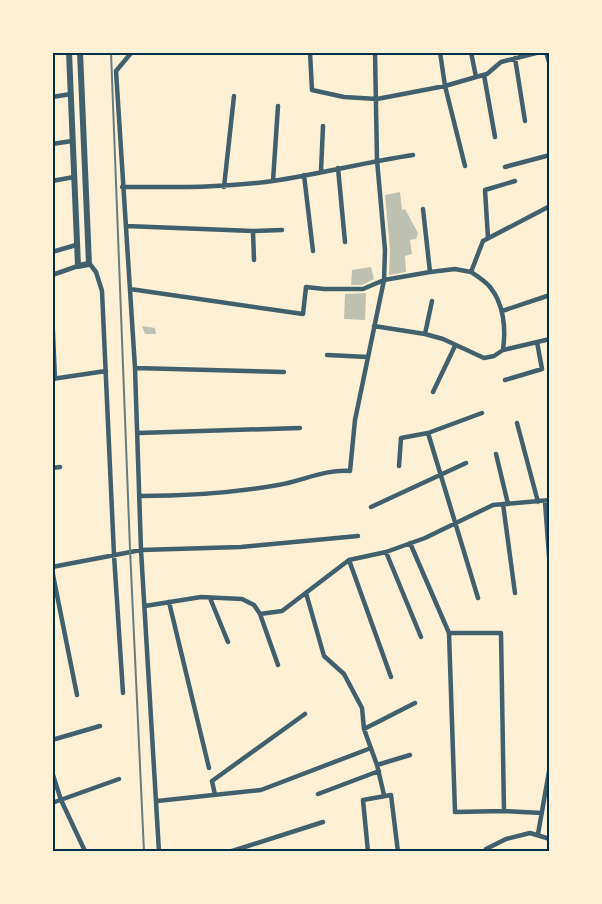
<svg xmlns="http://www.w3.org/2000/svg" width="602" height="904" font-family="'Fira Sans',sans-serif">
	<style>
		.building { fill: #bec0b2 }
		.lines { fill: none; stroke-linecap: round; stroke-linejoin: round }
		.minor { stroke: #3f606c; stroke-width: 4.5 }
		.tertiary { stroke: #3f606c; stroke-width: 6 }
		.rail { stroke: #657d81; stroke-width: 2 }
		.neatline { fill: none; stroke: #003049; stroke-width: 2 }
	</style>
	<rect width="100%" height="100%" fill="#fdf0d5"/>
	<path class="building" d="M 400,192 L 402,210 L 405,209 L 418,233 L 416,239 L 410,240 L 412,254 L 405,256 L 406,272 L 389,275 L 390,250 L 385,195 Z
		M 371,267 L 374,279 L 362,285 L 351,285 L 352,270 Z
		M 366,293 L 365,320 L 344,319 L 345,294 Z
		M 142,326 L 155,328 L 156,334 L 145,334 Z"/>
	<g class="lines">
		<path class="minor" d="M 132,52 L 116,71 L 135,368 L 141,550 L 159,852
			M 310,52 L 312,90 L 344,97 L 377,99 L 445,86 L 476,77 L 487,74 L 501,62 L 540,52
			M 440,52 L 445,86 L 465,166
			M 471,52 L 476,77
			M 546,52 L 550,65
			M 515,58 L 525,121
			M 484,75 L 495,137
			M 52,97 L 71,94
			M 52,144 L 72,141
			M 505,167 L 550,155
			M 338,168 L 345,242
			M 321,171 L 323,126
			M 304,175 L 313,251
			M 52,181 L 74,177
			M 273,181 L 278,106
			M 122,187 C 173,187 223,188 273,181 C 320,174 366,162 413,155
			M 224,187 L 234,96
			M 423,209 L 430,272
			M 126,226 L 253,231 L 282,230
			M 253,231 L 254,260
			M 488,238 L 485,190 L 515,181
			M 52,252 L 76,245
			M 89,263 L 96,272 L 102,291 L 114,555 L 123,693
			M 52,275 L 78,266
			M 130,289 L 303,314 L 306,287 L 324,289 L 363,289 L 384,280 L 430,272 L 455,269 L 471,272 L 483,241 L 550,206
			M 432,301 L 425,334 L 443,339 L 484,358 L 494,356 L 503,350 C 506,329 504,304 490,287 C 485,281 477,276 471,272
			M 52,311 L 55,379
			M 502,311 L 550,295
			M 374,326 L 425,334
			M 503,350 L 550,339
			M 327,355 L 368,357
			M 135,368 L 284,372
			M 52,379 L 106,371
			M 505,380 L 542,369 L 537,342
			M 433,392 L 455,346
			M 517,423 L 538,502
			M 138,433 L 300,428
			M 496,454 L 508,504
			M 399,466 L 401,438 L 428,433
			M 52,468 L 60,467
			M 140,496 C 187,496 232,493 278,485 C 302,481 325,469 350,471 L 355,420 L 384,280 L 385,250 L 377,160 L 375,52
			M 545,502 L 550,569
			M 503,504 L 515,593
			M 371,507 L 466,463
			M 410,543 L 449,633 L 455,812 L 504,811 L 501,633 L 449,633
			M 386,552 L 421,637
			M 349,560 L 391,677
			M 52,567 L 141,550 L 241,547 L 358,536
			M 52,570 L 77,695
			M 306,593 L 324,656 L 344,674 L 362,708 L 364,729 L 377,765 L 384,795
			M 210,598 L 228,642
			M 478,598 L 428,433 L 482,413
			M 169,602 L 209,768
			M 145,606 L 201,597 L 242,599 L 254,605 L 260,614 L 282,611 L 349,560 L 386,552 L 425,538 L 493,505 L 550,500
			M 260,614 L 278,665
			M 364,729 L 415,703
			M 52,740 L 100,726
			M 377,765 L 410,755
			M 52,772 L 61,800 L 84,849
			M 318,794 L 379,771
			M 215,795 L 212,781 L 305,714
			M 157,801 L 261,790 L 371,748
			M 52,803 L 119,779
			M 504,811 L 542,813
			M 538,834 L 550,766
			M 229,852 L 323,822
			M 368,852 L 363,800 L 391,795 L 398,852
			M 487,852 L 486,849 L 506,839 L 530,833 L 550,839"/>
		<path class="tertiary" d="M 69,52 L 78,266 L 89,264 L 80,52"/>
		<path class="rail" d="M 111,52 L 130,549 L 144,852"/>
	</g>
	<rect width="602" height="904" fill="none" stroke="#fdf0d5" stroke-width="108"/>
	<rect x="54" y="54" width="494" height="796" class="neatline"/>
</svg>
